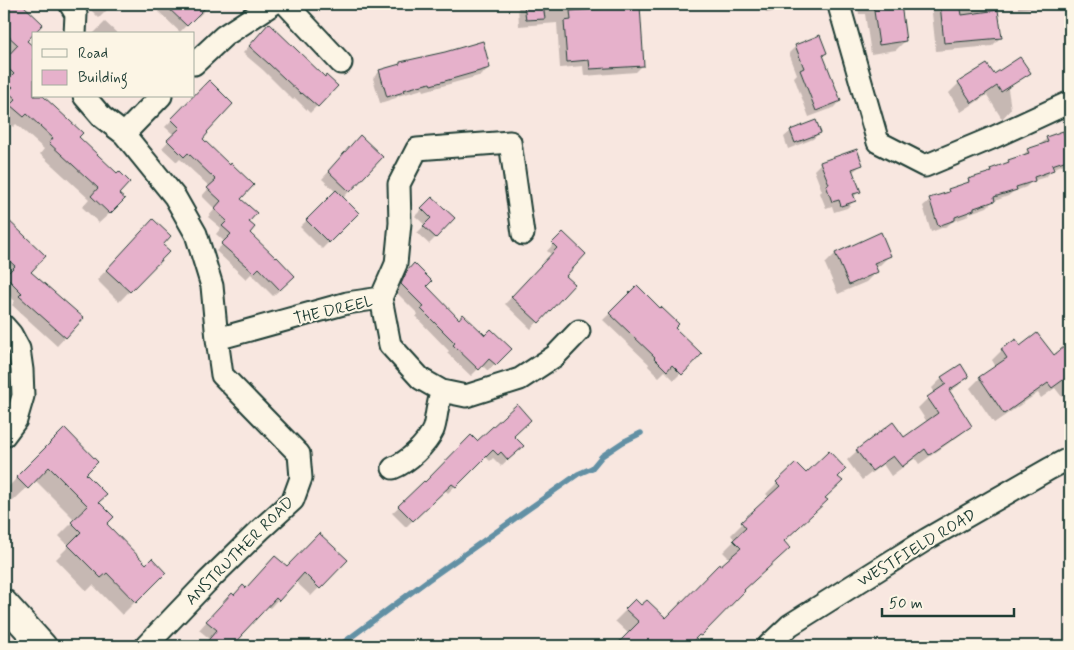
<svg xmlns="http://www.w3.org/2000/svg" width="1074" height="650" font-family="Mynerve,sans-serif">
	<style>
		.shadow { fill: #0003 }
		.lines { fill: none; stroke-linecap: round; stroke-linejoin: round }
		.stream { stroke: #6290a4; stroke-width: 5.5 }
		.building { fill: #e6b1cb; stroke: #1f3d34 }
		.minor-casing { stroke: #1f3d34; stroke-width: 25 }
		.major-casing { stroke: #1f3d34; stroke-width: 30 }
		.minor { stroke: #fcf5e5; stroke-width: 21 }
		.major { stroke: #fcf5e5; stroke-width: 26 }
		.labels { text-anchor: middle; stroke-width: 4; stroke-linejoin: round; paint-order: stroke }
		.street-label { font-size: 16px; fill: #1f3d34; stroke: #fcf5e5 }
	</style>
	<rect width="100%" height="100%" fill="#f8e7e0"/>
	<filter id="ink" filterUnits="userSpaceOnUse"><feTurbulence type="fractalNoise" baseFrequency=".02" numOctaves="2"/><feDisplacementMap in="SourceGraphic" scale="10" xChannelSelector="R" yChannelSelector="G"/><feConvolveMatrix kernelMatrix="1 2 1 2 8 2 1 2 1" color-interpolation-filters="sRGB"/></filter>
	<g filter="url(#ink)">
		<path class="shadow" d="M 12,4 L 20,4 L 41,24 L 25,41 L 34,96 L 77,137 L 118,194 L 110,213 L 99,223 L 82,207 L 89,199 L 40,154 L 44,149 L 16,124 L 13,127 L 4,118 L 4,113 L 6,110 L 4,108 L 5,84 L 4,13 Z
			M 85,4 L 113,4 L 99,18 Z
			M 165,4 L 211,4 L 198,17 L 196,15 L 180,32 L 158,11 Z
			M 518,4 L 592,4 L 592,10 L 643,65 L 636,72 L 584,76 L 583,66 L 560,68 L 557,23 L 519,26 Z
			M 765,4 L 816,4 L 815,5 L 766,13 Z
			M 857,4 L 903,4 L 900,6 L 905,41 L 896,50 L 871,54 L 865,14 L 859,14 Z
			M 931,4 L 995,4 L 1001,37 L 992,46 L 936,51 Z
			M 1018,4 L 1045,4 L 1041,7 L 1018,9 Z
			M 105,22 L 118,34 L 93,34 Z
			M 262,31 L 336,86 L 310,113 L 295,98 L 293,100 L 263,70 L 243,53 Z
			M 796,46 L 826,53 L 822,56 L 840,101 L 833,108 L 809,117 L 794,77 L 797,74 L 789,53 Z
			M 488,68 L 482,75 L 424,91 L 423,89 L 398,96 L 396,98 L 380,103 L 373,78 L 380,71 Z
			M 1005,69 L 1011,109 L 1002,119 L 987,95 L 961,112 L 949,93 L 959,83 L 994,76 Z
			M 209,82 L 205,132 L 201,139 L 240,199 L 247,222 L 248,233 L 294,276 L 273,296 L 251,274 L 246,279 L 216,251 L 225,242 L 216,234 L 221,228 L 208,217 L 215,209 L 202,196 L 210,187 L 180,159 L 177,162 L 162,148 L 174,135 L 165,127 Z
			M 791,131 L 820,132 L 813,139 L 788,149 L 784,137 Z
			M 1062,132 L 1070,156 L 1070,158 L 1064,164 L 1052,169 L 1052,170 L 1046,177 L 1032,181 L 1026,187 L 1013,192 L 1008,196 L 992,202 L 987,207 L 970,213 L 966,217 L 952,222 L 947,226 L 931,232 L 923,206 L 930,200 L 944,194 L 949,190 L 965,184 L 969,181 L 985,175 L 991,170 L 1004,165 L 1009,161 L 1022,156 L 1028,150 L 1040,145 L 1047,138 Z
			M 360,137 L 381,157 L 343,198 L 357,213 L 322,249 L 300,227 L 336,192 L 322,179 L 339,161 L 338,160 Z
			M 821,163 L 861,165 L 854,171 L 852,172 L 859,191 L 853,198 L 854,201 L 847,208 L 834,212 L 832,206 L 826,208 L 820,193 L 822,191 L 814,170 Z
			M 432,199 L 436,237 L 429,244 L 417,233 L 425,225 L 415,216 Z
			M 4,218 L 44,257 L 30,272 L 82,319 L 57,346 L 12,305 L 15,301 L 4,291 L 4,279 L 7,275 L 4,271 Z
			M 143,230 L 168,251 L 119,302 L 97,280 Z
			M 563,234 L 564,276 L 573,284 L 531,329 L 505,304 L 552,255 L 547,251 Z
			M 835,254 L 890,255 L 879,266 L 875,268 L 876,272 L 866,282 L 838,294 L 825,264 Z
			M 414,265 L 425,286 L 459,320 L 485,337 L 510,349 L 488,371 L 482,365 L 471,376 L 447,353 L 449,351 L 416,317 L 418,314 L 395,291 L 400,279 Z
			M 637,287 L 674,328 L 700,354 L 674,380 L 665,371 L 659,377 L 648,366 L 649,364 L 603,320 Z
			M 1070,344 L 1070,391 L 1062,397 L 1055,388 L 1041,398 L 1038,393 L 994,423 L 970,388 L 980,378 L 996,367 L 992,360 L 1002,350 L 1020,348 L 1053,357 Z
			M 960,366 L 967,376 L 958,386 L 949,392 L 970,426 L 960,435 L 919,464 L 915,458 L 891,476 L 883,464 L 862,480 L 847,460 L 857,451 L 903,439 L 927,422 L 918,408 L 928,398 L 935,393 L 932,388 L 942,378 Z
			M 65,430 L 98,502 L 105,524 L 146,566 L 164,573 L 122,615 L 93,585 L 87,591 L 56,559 L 69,546 L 59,536 L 75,520 L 35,480 L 13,501 L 4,491 Z
			M 512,436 L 522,446 L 501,466 L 493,458 L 490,461 L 485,456 L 448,493 L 444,489 L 406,527 L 392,513 L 424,483 L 477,442 Z
			M 796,464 L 782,542 L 744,591 L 688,646 L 616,646 L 629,634 L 615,621 L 635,601 L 641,607 L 666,620 L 730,559 L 723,552 L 735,540 L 731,535 L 769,497 L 766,494 Z
			M 346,560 L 311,596 L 295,581 L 270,608 L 267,606 L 240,634 L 241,635 L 231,646 L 203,646 L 210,639 L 199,630 L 223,603 L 234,597 L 287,568 Z"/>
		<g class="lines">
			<path class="stream" d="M 339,646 L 428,580 L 578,474 L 592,468 L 602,456 L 623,442 L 641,433"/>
		</g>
		<path class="building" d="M 11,4 L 22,4 L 43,24 L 27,41 L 34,47 L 34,96 L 43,96 L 83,133 L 79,137 L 117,173 L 119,171 L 130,182 L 119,194 L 125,199 L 110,214 L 91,196 L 98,188 L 49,143 L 53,138 L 27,114 L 24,117 L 10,105 L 16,99 L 8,92 L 13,87 L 7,81 L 14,74 L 4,64 L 4,60 L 18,45 L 4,32 L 4,11 Z
			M 164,4 L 209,4 L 187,26 Z
			M 524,4 L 543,4 L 545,19 L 526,20 Z
			M 873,4 L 901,4 L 906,41 L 879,45 Z
			M 940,4 L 960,4 L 962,15 L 998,10 L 1002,38 L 944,43 Z
			M 640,6 L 644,66 L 590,69 L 589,60 L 567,62 L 564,21 L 571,20 L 570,11 Z
			M 269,23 L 325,77 L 326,75 L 338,86 L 318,107 L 302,93 L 301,94 L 269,64 L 249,46 Z
			M 820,35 L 827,53 L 823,55 L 841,101 L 816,111 L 800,70 L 804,68 L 795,45 Z
			M 483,41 L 490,68 L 431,85 L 430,83 L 403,90 L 404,92 L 387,97 L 379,70 L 400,64 L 400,62 L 445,52 Z
			M 1020,57 L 1031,73 L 1001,92 L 997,86 L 972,103 L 958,82 L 987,64 L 994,74 Z
			M 209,80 L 233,104 L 207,132 L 208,133 L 203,139 L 230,165 L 231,163 L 254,185 L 241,199 L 257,213 L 249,222 L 255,227 L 250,233 L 276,258 L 277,257 L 295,276 L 280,290 L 259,268 L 254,273 L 221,244 L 231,234 L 222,226 L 227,221 L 214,209 L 221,201 L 207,188 L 216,180 L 188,153 L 184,157 L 167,140 L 180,128 L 171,119 Z
			M 816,120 L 821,133 L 795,143 L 790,130 Z
			M 1063,131 L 1070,152 L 1070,159 L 1052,165 L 1054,170 L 1034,177 L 1035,181 L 1016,187 L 1017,190 L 994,197 L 995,201 L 974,208 L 974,210 L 955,217 L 955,220 L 938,226 L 929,198 L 949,192 L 948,189 L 969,182 L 968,179 L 991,172 L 990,169 L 1009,162 L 1008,160 L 1029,153 L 1027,149 L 1048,142 L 1046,137 Z
			M 360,135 L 383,157 L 350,192 L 328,171 Z
			M 857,149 L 863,165 L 852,169 L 861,192 L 853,194 L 856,201 L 841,206 L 839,200 L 832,202 L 826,185 L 829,184 L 820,162 Z
			M 336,190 L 359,213 L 329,243 L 306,220 Z
			M 432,197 L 455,218 L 436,238 L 423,226 L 431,218 L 421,208 Z
			M 4,216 L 46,256 L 31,272 L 84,318 L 66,338 L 19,296 L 22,293 L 5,276 L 15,266 L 4,256 Z
			M 153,219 L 171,236 L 163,245 L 170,251 L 130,292 L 106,270 Z
			M 563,232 L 586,254 L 566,276 L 575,284 L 539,323 L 511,297 L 557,248 L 552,243 Z
			M 881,232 L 891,256 L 874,263 L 878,272 L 849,285 L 835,253 Z
			M 414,263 L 432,281 L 427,286 L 459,319 L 463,314 L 485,335 L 491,329 L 512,349 L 496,365 L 489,359 L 479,370 L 453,345 L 455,343 L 421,309 L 424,307 L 401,284 L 407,271 Z
			M 637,285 L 660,308 L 661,307 L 679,324 L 675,328 L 702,354 L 682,375 L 672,365 L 667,371 L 654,358 L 655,357 L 609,313 Z
			M 1037,333 L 1054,355 L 1070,342 L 1070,375 L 1052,388 L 1048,383 L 1004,414 L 979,377 L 1007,358 L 1001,349 L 1016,339 L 1020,346 Z
			M 961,364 L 969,377 L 949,390 L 972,426 L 929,455 L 925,449 L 902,467 L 893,456 L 872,471 L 856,450 L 893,422 L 904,437 L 938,413 L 927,397 L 946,384 L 941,377 Z
			M 517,404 L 531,420 L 514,436 L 524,446 L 508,460 L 501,452 L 498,455 L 493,450 L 456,487 L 452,484 L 413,521 L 398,506 L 424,481 L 425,482 L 471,435 L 477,441 Z
			M 65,428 L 98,462 L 86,474 L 107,495 L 99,502 L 114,517 L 107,524 L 146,564 L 152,558 L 166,573 L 136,603 L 107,573 L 101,578 L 68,545 L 81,532 L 71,522 L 88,506 L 49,467 L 28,489 L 16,477 Z
			M 829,451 L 846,469 L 838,477 L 843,481 L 825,498 L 828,500 L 784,541 L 790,548 L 744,590 L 745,591 L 701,636 L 699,635 L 688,646 L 615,646 L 639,622 L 625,609 L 635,599 L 641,605 L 647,600 L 666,618 L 719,564 L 720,566 L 741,548 L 733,540 L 746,528 L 741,522 L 780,486 L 776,482 L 796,463 L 806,473 Z
			M 319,533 L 348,560 L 320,589 L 304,573 L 279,601 L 276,598 L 242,634 L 243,635 L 233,646 L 203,646 L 217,630 L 206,621 L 232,593 L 234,595 L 243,585 L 246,588 L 275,556 L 287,566 Z"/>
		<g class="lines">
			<g class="minor-casing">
				<path id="minor" d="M 70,4 L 76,14 L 75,34
					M 286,4 L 341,63
					M 840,9 L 878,142 L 925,166 L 992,138 L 1070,102
					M 194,64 L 224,36 L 273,4
					M 84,96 L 102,117 L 124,134 L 175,197 L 196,234 L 212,286 L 217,339 L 222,375 L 299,454 L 301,478 L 293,500 L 260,530 L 207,582 L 146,646
					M 124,134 L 161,96
					M 381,298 L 390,345 L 421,379 L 442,391 L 466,396 L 520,379 L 555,356 L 579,331
					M 4,326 L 11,334 L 19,349 L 22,370 L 23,396 L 16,420 L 4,436
					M 217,339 L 347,303 L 381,298 L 396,264 L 400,223 L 399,184 L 417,149 L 510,142 L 523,234
					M 393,468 C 408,462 426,445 433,430 C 436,422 436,414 438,406 C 439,401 440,396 442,391
					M 768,646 L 790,625 L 927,539 L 1049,469 L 1070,458"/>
			</g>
			<g class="major-casing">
				<path id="major" d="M 4,603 L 43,646"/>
			</g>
			<use href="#minor" class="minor"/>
			<use href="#major" class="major"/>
		</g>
	</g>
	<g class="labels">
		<g class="street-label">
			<text transform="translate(333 309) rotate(-13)" y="6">THE DREEL</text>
			<text transform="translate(916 547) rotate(-31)" y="6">WESTFIELD ROAD</text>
			<text transform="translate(239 550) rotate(-45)" y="6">ANSTRUTHER ROAD</text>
		</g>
	</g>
	<rect width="1074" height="650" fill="none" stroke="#fcf5e5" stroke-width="20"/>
	<rect x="10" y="10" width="1054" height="630" fill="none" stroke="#1f3d34" stroke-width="2" filter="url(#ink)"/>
	<rect x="32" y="32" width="162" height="65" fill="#fcf5e5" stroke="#a4ab9e"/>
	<rect x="42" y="49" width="25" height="8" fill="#fcf5e5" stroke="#a4ab9e"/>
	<text x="78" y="58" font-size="15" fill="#1f3d34">Road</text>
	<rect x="42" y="70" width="25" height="15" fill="#e6b1cb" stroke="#a4ab9e"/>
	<text x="78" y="82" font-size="15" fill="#1f3d34">Building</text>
	<path d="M882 608v8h132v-8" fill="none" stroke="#1f3d34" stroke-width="2.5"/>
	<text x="889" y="608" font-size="15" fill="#1f3d34" stroke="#fcf5e5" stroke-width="4" paint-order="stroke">50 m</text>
</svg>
